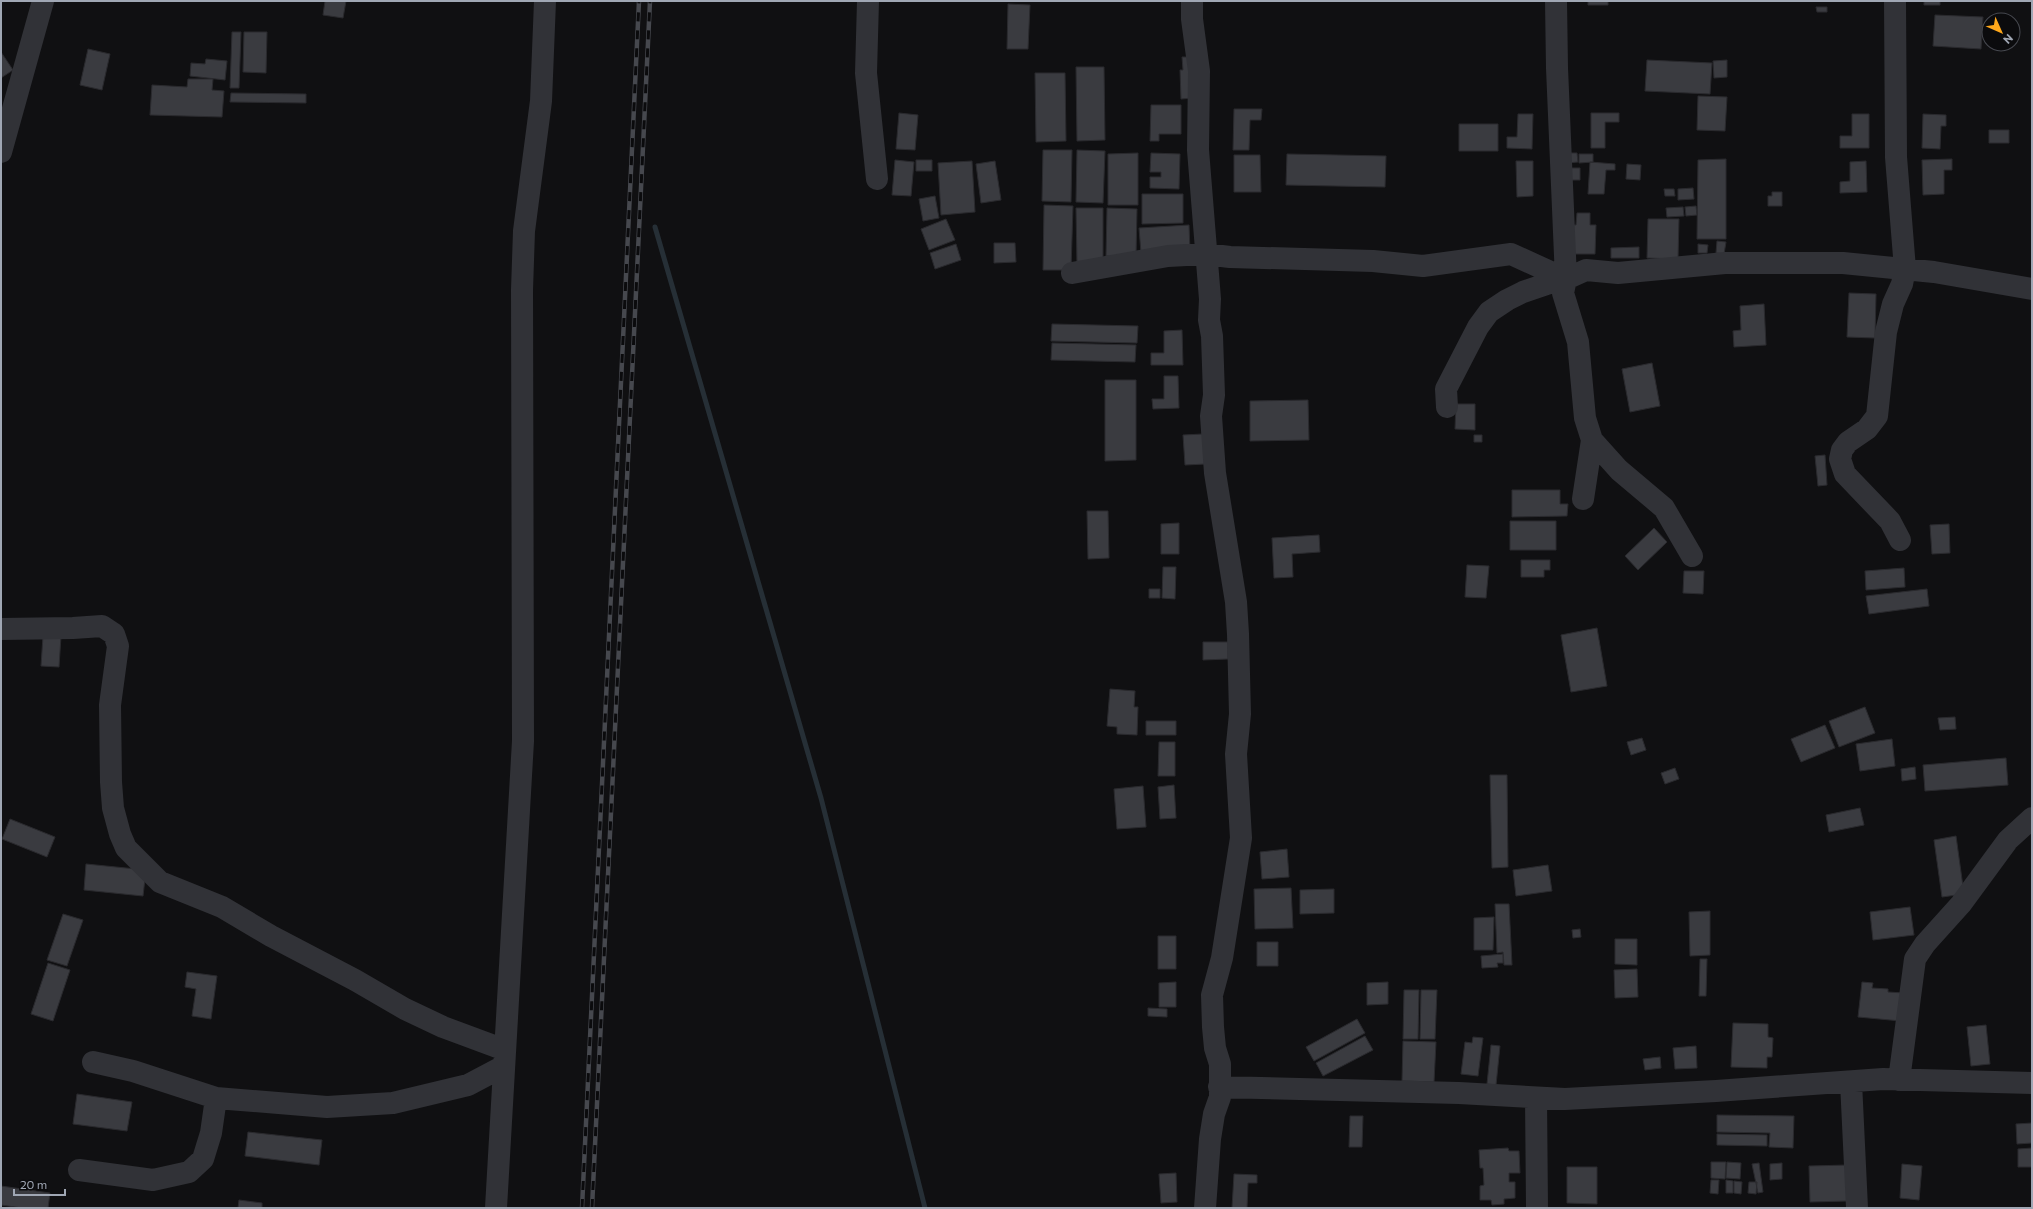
<svg xmlns="http://www.w3.org/2000/svg" width="2033" height="1209" font-family="Commissioner,sans-serif">
	<style>
		.lines { fill: none; stroke-linecap: round; stroke-linejoin: round }
		.stream { stroke: #262f36; stroke-width: 5 }
		.building { fill: #3a3b40; stroke: #2a2a2e }
		.minor { stroke: #313237; stroke-width: 22 }
		.rail-casing { stroke: #46484e; stroke-width: 4.5 }
		.rail { stroke: #0b0b0d; stroke-width: 3; stroke-dasharray: 9; stroke-linecap: butt }
	</style>
	<rect width="100%" height="100%" fill="#101012"/>
	<g class="lines">
		<path class="stream" d="M 655,227 L 821,798 L 925,1208"/>
	</g>
	<path class="building" d="M 325,1 L 346,1 L 343,18 L 323,15 Z
		M 1588,1 L 1608,1 L 1608,5 L 1588,5 Z
		M 1924,1 L 1940,1 L 1940,5 L 1924,5 Z
		M 1008,4 L 1030,5 L 1028,49 L 1007,49 Z
		M 1816,7 L 1827,7 L 1827,12 L 1817,12 Z
		M 1935,15 L 1983,17 L 1981,49 L 1933,46 Z
		M 232,32 L 241,32 L 239,88 L 230,88 Z
		M 244,32 L 267,32 L 266,73 L 243,72 Z
		M 88,49 L 110,54 L 102,90 L 80,85 Z
		M 1,52 L 13,70 L 1,78 Z
		M 1182,57 L 1192,57 L 1193,98 L 1181,99 L 1180,70 L 1183,70 Z
		M 206,59 L 227,61 L 225,80 L 190,76 L 191,63 L 205,64 Z
		M 1647,60 L 1712,63 L 1710,94 L 1645,91 Z
		M 1727,60 L 1727,77 L 1714,78 L 1713,61 Z
		M 1076,67 L 1104,67 L 1105,140 L 1077,141 Z
		M 1035,73 L 1065,73 L 1066,141 L 1036,142 Z
		M 188,79 L 213,79 L 212,90 L 224,91 L 222,117 L 150,115 L 152,85 L 187,87 Z
		M 231,93 L 306,94 L 306,103 L 230,102 Z
		M 1698,96 L 1727,97 L 1725,131 L 1697,130 Z
		M 1151,105 L 1181,105 L 1181,134 L 1159,134 L 1159,141 L 1150,141 Z
		M 1234,109 L 1262,109 L 1261,120 L 1250,120 L 1249,150 L 1233,150 Z
		M 899,113 L 918,115 L 915,150 L 896,149 Z
		M 1591,113 L 1619,113 L 1619,122 L 1605,122 L 1605,148 L 1591,148 Z
		M 1518,114 L 1533,114 L 1532,149 L 1507,148 L 1507,137 L 1517,137 Z
		M 1852,114 L 1869,114 L 1869,148 L 1840,148 L 1840,136 L 1852,136 Z
		M 1923,114 L 1946,115 L 1946,126 L 1941,126 L 1940,149 L 1922,148 Z
		M 1459,124 L 1498,124 L 1498,151 L 1459,151 Z
		M 1989,130 L 2009,130 L 2009,143 L 1989,143 Z
		M 1043,150 L 1072,150 L 1071,202 L 1042,201 Z
		M 1077,150 L 1105,151 L 1103,203 L 1076,202 Z
		M 1138,153 L 1138,205 L 1108,205 L 1108,154 Z
		M 1151,153 L 1180,154 L 1179,189 L 1150,188 L 1150,177 L 1161,177 L 1161,172 L 1150,172 Z
		M 1566,153 L 1577,153 L 1578,162 L 1567,163 Z
		M 1287,154 L 1386,156 L 1385,187 L 1286,185 Z
		M 1579,154 L 1593,154 L 1593,162 L 1579,163 Z
		M 1234,155 L 1260,155 L 1261,192 L 1234,192 Z
		M 1726,159 L 1726,239 L 1697,239 L 1698,160 Z
		M 1952,159 L 1952,170 L 1944,170 L 1944,194 L 1923,195 L 1922,160 Z
		M 895,160 L 914,162 L 911,196 L 892,195 Z
		M 916,160 L 932,160 L 932,171 L 916,171 Z
		M 972,161 L 975,212 L 941,215 L 938,163 Z
		M 995,161 L 1001,200 L 981,203 L 976,164 Z
		M 1516,161 L 1533,161 L 1533,196 L 1517,197 Z
		M 1866,161 L 1867,192 L 1840,193 L 1840,182 L 1850,181 L 1850,162 Z
		M 1590,162 L 1615,164 L 1615,170 L 1606,170 L 1604,194 L 1588,194 Z
		M 1627,164 L 1641,165 L 1640,180 L 1626,179 Z
		M 1562,168 L 1580,168 L 1580,180 L 1563,180 Z
		M 1693,188 L 1694,199 L 1678,200 L 1678,189 Z
		M 1664,189 L 1674,189 L 1675,196 L 1665,196 Z
		M 1772,192 L 1782,192 L 1782,206 L 1768,206 L 1768,196 L 1772,196 Z
		M 1142,194 L 1183,194 L 1183,223 L 1142,224 Z
		M 935,196 L 939,218 L 923,221 L 919,199 Z
		M 1044,205 L 1073,206 L 1071,270 L 1043,270 Z
		M 1696,206 L 1697,215 L 1686,216 L 1685,207 Z
		M 1683,207 L 1684,216 L 1667,217 L 1666,208 Z
		M 1076,208 L 1103,208 L 1103,265 L 1077,265 Z
		M 1107,208 L 1137,209 L 1136,257 L 1106,256 Z
		M 1577,213 L 1590,213 L 1590,225 L 1596,225 L 1595,254 L 1572,254 L 1572,225 L 1576,225 Z
		M 946,219 L 955,240 L 929,250 L 921,229 Z
		M 1648,219 L 1679,219 L 1678,259 L 1647,258 Z
		M 1189,225 L 1190,251 L 1141,253 L 1139,228 Z
		M 1717,241 L 1726,242 L 1724,254 L 1716,253 Z
		M 994,243 L 1015,243 L 1016,262 L 994,263 Z
		M 956,244 L 961,260 L 935,269 L 930,253 Z
		M 1698,244 L 1708,245 L 1707,253 L 1698,253 Z
		M 1639,247 L 1639,258 L 1611,258 L 1611,248 Z
		M 1849,293 L 1876,294 L 1875,338 L 1847,337 Z
		M 1764,304 L 1766,345 L 1734,347 L 1733,331 L 1741,330 L 1740,306 Z
		M 1052,324 L 1138,326 L 1137,343 L 1051,341 Z
		M 1182,330 L 1183,365 L 1151,365 L 1151,353 L 1164,353 L 1164,331 Z
		M 1052,343 L 1136,345 L 1135,362 L 1051,360 Z
		M 1652,363 L 1660,406 L 1630,412 L 1622,369 Z
		M 1164,376 L 1178,376 L 1179,408 L 1153,409 L 1152,399 L 1164,399 Z
		M 1105,380 L 1136,380 L 1136,460 L 1105,461 Z
		M 1308,400 L 1309,440 L 1250,441 L 1250,401 Z
		M 1456,404 L 1475,404 L 1475,430 L 1455,429 Z
		M 1203,434 L 1206,464 L 1185,465 L 1183,435 Z
		M 1474,435 L 1482,435 L 1482,442 L 1474,442 Z
		M 1825,455 L 1827,485 L 1818,486 L 1815,456 Z
		M 1512,490 L 1560,490 L 1560,504 L 1568,504 L 1567,516 L 1512,517 Z
		M 1087,511 L 1108,511 L 1109,558 L 1088,559 Z
		M 1510,521 L 1556,521 L 1556,550 L 1510,550 Z
		M 1179,523 L 1179,554 L 1161,554 L 1161,524 Z
		M 1949,524 L 1950,553 L 1932,554 L 1930,525 Z
		M 1654,528 L 1667,542 L 1638,570 L 1625,556 Z
		M 1319,535 L 1320,552 L 1292,554 L 1293,577 L 1274,578 L 1272,538 Z
		M 1521,560 L 1550,560 L 1550,570 L 1544,570 L 1544,577 L 1521,577 Z
		M 1467,565 L 1489,566 L 1486,598 L 1465,597 Z
		M 1163,567 L 1176,567 L 1175,599 L 1162,598 Z
		M 1904,568 L 1905,587 L 1866,590 L 1865,571 Z
		M 1684,571 L 1704,571 L 1703,594 L 1683,593 Z
		M 1149,589 L 1160,589 L 1160,598 L 1149,598 Z
		M 1927,589 L 1929,606 L 1869,614 L 1866,596 Z
		M 1597,628 L 1607,686 L 1571,692 L 1561,635 Z
		M 43,636 L 61,636 L 59,667 L 41,666 Z
		M 1203,642 L 1228,642 L 1228,659 L 1203,660 Z
		M 1110,689 L 1135,691 L 1134,707 L 1138,707 L 1137,735 L 1117,734 L 1117,727 L 1107,726 Z
		M 1865,707 L 1875,733 L 1839,747 L 1829,721 Z
		M 1955,717 L 1956,729 L 1940,730 L 1938,718 Z
		M 1146,721 L 1176,721 L 1176,735 L 1146,735 Z
		M 1825,725 L 1835,748 L 1801,762 L 1791,739 Z
		M 1642,738 L 1646,750 L 1631,755 L 1627,742 Z
		M 1892,739 L 1895,766 L 1860,771 L 1856,744 Z
		M 1159,742 L 1175,742 L 1175,776 L 1158,776 Z
		M 2006,758 L 2008,785 L 1925,791 L 1923,765 Z
		M 1915,767 L 1916,779 L 1902,781 L 1901,769 Z
		M 1675,768 L 1679,779 L 1665,784 L 1661,773 Z
		M 1490,775 L 1507,775 L 1508,867 L 1492,868 Z
		M 1174,785 L 1176,818 L 1160,819 L 1158,787 Z
		M 1143,786 L 1146,827 L 1117,829 L 1114,789 Z
		M 1860,808 L 1864,825 L 1829,832 L 1826,815 Z
		M 10,819 L 55,837 L 47,857 L 2,839 Z
		M 1956,836 L 1964,894 L 1942,897 L 1934,840 Z
		M 1287,849 L 1289,877 L 1262,879 L 1260,852 Z
		M 86,864 L 146,870 L 143,896 L 84,890 Z
		M 1548,865 L 1552,891 L 1516,896 L 1513,870 Z
		M 1291,888 L 1293,928 L 1255,929 L 1254,889 Z
		M 1334,889 L 1334,913 L 1300,914 L 1300,890 Z
		M 1495,904 L 1509,904 L 1512,965 L 1504,965 L 1503,952 L 1497,953 Z
		M 1910,907 L 1914,935 L 1873,940 L 1870,912 Z
		M 1710,911 L 1710,955 L 1690,956 L 1689,912 Z
		M 63,914 L 83,920 L 67,966 L 47,960 Z
		M 1494,917 L 1493,950 L 1474,950 L 1474,918 Z
		M 1580,929 L 1581,937 L 1573,938 L 1572,930 Z
		M 1158,936 L 1176,936 L 1176,969 L 1158,969 Z
		M 1615,939 L 1637,939 L 1637,965 L 1615,964 Z
		M 1257,942 L 1278,942 L 1278,966 L 1257,966 Z
		M 1503,954 L 1503,963 L 1497,963 L 1498,967 L 1482,968 L 1481,956 Z
		M 1700,959 L 1707,959 L 1706,996 L 1699,996 Z
		M 48,963 L 70,970 L 53,1021 L 31,1014 Z
		M 1637,969 L 1638,997 L 1615,998 L 1614,970 Z
		M 187,972 L 217,976 L 211,1019 L 192,1016 L 196,989 L 185,987 Z
		M 1176,982 L 1176,1007 L 1159,1007 L 1159,983 Z
		M 1388,982 L 1388,1004 L 1367,1005 L 1367,983 Z
		M 1862,982 L 1873,983 L 1872,988 L 1888,989 L 1888,992 L 1904,993 L 1901,1021 L 1858,1017 Z
		M 1404,990 L 1419,990 L 1418,1039 L 1403,1039 Z
		M 1421,990 L 1437,990 L 1435,1039 L 1420,1039 Z
		M 1148,1008 L 1167,1009 L 1167,1017 L 1148,1016 Z
		M 1357,1019 L 1365,1033 L 1314,1061 L 1306,1047 Z
		M 1733,1023 L 1768,1024 L 1768,1037 L 1773,1038 L 1772,1057 L 1767,1057 L 1767,1068 L 1731,1067 Z
		M 1986,1025 L 1990,1064 L 1971,1066 L 1967,1027 Z
		M 1365,1036 L 1373,1050 L 1323,1076 L 1316,1063 Z
		M 1473,1037 L 1483,1038 L 1478,1076 L 1461,1074 L 1465,1042 L 1472,1043 Z
		M 1403,1041 L 1436,1042 L 1434,1082 L 1402,1081 Z
		M 1491,1045 L 1500,1046 L 1496,1085 L 1487,1084 Z
		M 1696,1046 L 1697,1068 L 1675,1069 L 1673,1048 Z
		M 1660,1057 L 1661,1068 L 1645,1070 L 1643,1059 Z
		M 77,1094 L 132,1102 L 127,1131 L 73,1124 Z
		M 1717,1115 L 1794,1116 L 1793,1148 L 1769,1147 L 1770,1133 L 1717,1132 Z
		M 1350,1116 L 1363,1116 L 1362,1147 L 1349,1147 Z
		M 2032,1123 L 2032,1143 L 2017,1144 L 2016,1124 Z
		M 248,1132 L 322,1140 L 319,1165 L 245,1156 Z
		M 1717,1134 L 1767,1135 L 1767,1146 L 1717,1145 Z
		M 1508,1148 L 1509,1151 L 1519,1151 L 1520,1173 L 1509,1173 L 1509,1182 L 1515,1182 L 1515,1198 L 1504,1199 L 1504,1204 L 1492,1205 L 1491,1200 L 1480,1200 L 1480,1186 L 1484,1185 L 1483,1168 L 1480,1168 L 1479,1150 Z
		M 2032,1148 L 2032,1167 L 2018,1167 L 2018,1149 Z
		M 1711,1162 L 1726,1162 L 1725,1179 L 1711,1178 Z
		M 1727,1162 L 1741,1163 L 1740,1179 L 1726,1178 Z
		M 1759,1163 L 1763,1192 L 1758,1193 L 1752,1164 Z
		M 1782,1163 L 1782,1179 L 1770,1180 L 1770,1164 Z
		M 1902,1164 L 1922,1166 L 1919,1200 L 1900,1198 Z
		M 1848,1165 L 1848,1201 L 1810,1202 L 1809,1166 Z
		M 1567,1167 L 1597,1167 L 1597,1204 L 1567,1203 Z
		M 1176,1173 L 1177,1202 L 1161,1203 L 1159,1174 Z
		M 1234,1174 L 1257,1175 L 1257,1183 L 1248,1183 L 1247,1208 L 1232,1208 Z
		M 1711,1180 L 1719,1180 L 1718,1194 L 1710,1193 Z
		M 1726,1180 L 1733,1181 L 1733,1193 L 1726,1193 Z
		M 1734,1181 L 1742,1182 L 1741,1194 L 1734,1193 Z
		M 1749,1182 L 1757,1182 L 1756,1194 L 1748,1193 Z
		M 1,1186 L 50,1193 L 48,1208 L 22,1208 L 1,1205 Z
		M 239,1200 L 262,1203 L 262,1208 L 238,1208 Z"/>
	<g class="lines">
		<path class="minor" d="M 868,1 L 866,73 L 877,179
			M 1192,1 L 1192,19 L 1199,71 L 1198,150 L 1210,299 L 1209,320 L 1212,336 L 1214,395 L 1211,416 L 1215,473 L 1236,602 L 1238,634 L 1240,714 L 1236,754 L 1241,838 L 1222,958 L 1212,995 L 1213,1027 L 1215,1048 L 1220,1064 L 1220,1097 L 1214,1114 L 1210,1139 L 1205,1208
			M 1556,1 L 1557,68 L 1566,279 L 1563,293 L 1578,342 L 1585,418 L 1592,440 L 1583,499
			M 1895,1 L 1896,157 L 1905,269 L 1902,284 L 1893,304 L 1886,332 L 1877,416 L 1867,429 L 1848,442 L 1842,450 L 1840,459 L 1845,474 L 1890,521 L 1900,540
			M 1,152 L 43,1
			M 1072,273 L 1168,256 L 1205,254 L 1230,257 L 1373,261 L 1423,266 L 1511,254 L 1566,279 L 1586,270 L 1618,273 L 1725,263 L 1843,263 L 1934,272 L 2032,289
			M 1447,407 L 1446,389 L 1478,327 L 1489,312 L 1507,300 L 1523,292 L 1564,278
			M 1592,440 L 1619,470 L 1664,508 L 1692,556
			M 1,629 L 73,628 L 102,626 L 114,634 L 118,646 L 110,705 L 111,782 L 113,808 L 120,834 L 126,848 L 160,882 L 222,907 L 271,936 L 355,980 L 405,1009 L 443,1027 L 505,1050
			M 93,1062 L 133,1071 L 216,1098 L 327,1107 L 393,1103 L 468,1085 L 504,1066
			M 1899,1080 L 1915,959 L 1925,944 L 1961,904 L 2008,840 L 2032,818
			M 1851,1082 L 1857,1208
			M 1219,1087 L 1459,1093 L 1565,1099 L 1716,1091 L 1883,1079 L 2032,1083
			M 1536,1098 L 1537,1208
			M 79,1170 L 153,1180 L 189,1172 L 203,1159 L 211,1133 L 216,1098
			M 496,1208 L 523,741 L 522,290 L 524,231 L 541,101 L 545,1"/>
		<g class="rail-casing">
			<path id="rail" d="M 582,1208 L 639,1
				M 592,1208 L 650,1"/>
		</g>
		<use href="#rail" class="rail"/>
	</g>
	<rect width="2033" height="1209" fill="none" stroke="#a0a7b4" stroke-width="4"/>
	<g transform="translate(2001 32) rotate(135)"><circle r="19" fill="#0b0b0d" stroke="#474950"/>
	<path d="M0-3L7 15L0 10L-7 15Z" fill="#ffa81b"/>
	<text y="-6" font-size="11" font-weight="bold" text-anchor="middle" fill="#a0a7b4">N</text>
	</g>
	<path d="M14 1189v6h51v-6" fill="none" stroke="#a0a7b4" stroke-width="2"/>
	<text x="20" y="1189" font-size="12" fill="#a0a7b4" stroke="#0b0b0d" stroke-width="3" paint-order="stroke">20 m</text>
</svg>
